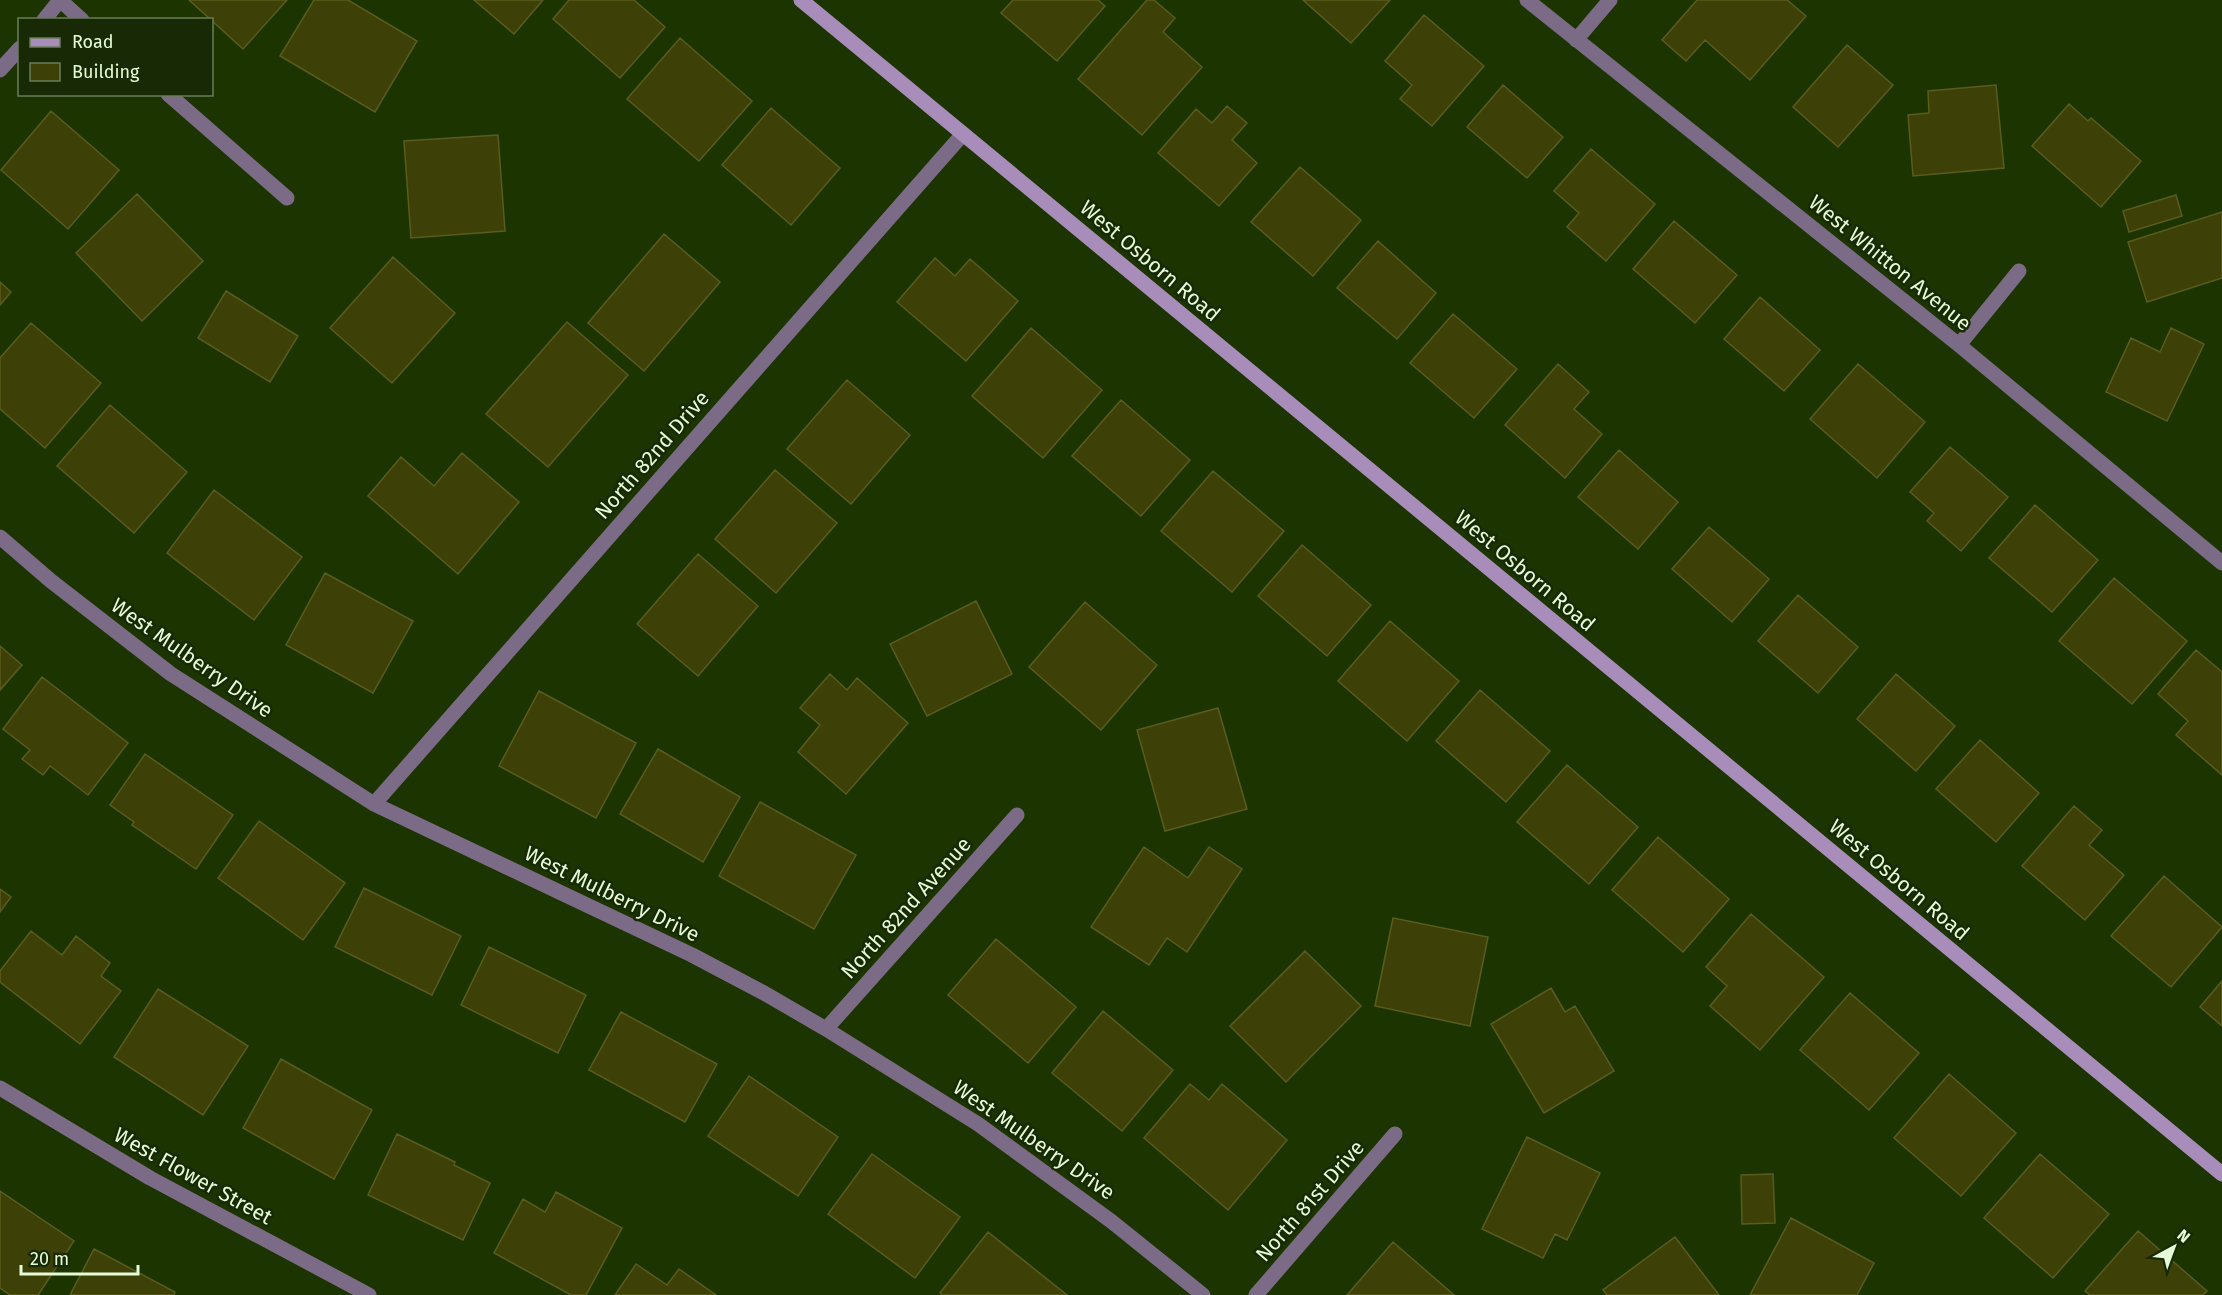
<svg xmlns="http://www.w3.org/2000/svg" width="2222" height="1295" font-family="'Fira Sans',sans-serif">
	<style>
		.building { fill: #3e4107; stroke: #595c1d; stroke-width: 1.5 }
		.lines { fill: none; stroke-linecap: round; stroke-linejoin: round }
		.street { stroke: #7c6b87; stroke-width: 15 }
		.secondary { stroke: #a88dba; stroke-width: 15 }
		.labels { text-anchor: middle; stroke-width: 5; stroke-linejoin: round; paint-order: stroke }
		.street-label { font-size: 21px; fill: #e6fbd7; stroke: #172905 }
	</style>
	<rect width="100%" height="100%" fill="#1c3500"/>
	<path class="building" d="M 189,0 L 287,0 L 243,49 Z
		M 314,0 L 348,0 L 417,41 L 375,112 L 280,56 Z
		M 474,0 L 543,0 L 514,34 Z
		M 569,0 L 634,0 L 665,27 L 620,78 L 553,19 Z
		M 1013,0 L 1098,0 L 1105,6 L 1057,61 L 1001,13 Z
		M 1147,0 L 1154,0 L 1175,18 L 1163,32 L 1202,67 L 1142,135 L 1078,79 Z
		M 1303,0 L 1390,0 L 1351,43 Z
		M 1697,0 L 1787,0 L 1806,16 L 1750,80 L 1705,40 L 1686,61 L 1662,40 Z
		M 1424,15 L 1484,66 L 1432,126 L 1400,99 L 1412,85 L 1385,61 Z
		M 680,38 L 752,101 L 699,161 L 627,99 Z
		M 1847,45 L 1893,85 L 1838,147 L 1793,107 Z
		M 1503,85 L 1563,137 L 1527,178 L 1467,127 Z
		M 1996,85 L 2004,168 L 1913,176 L 1908,115 L 1929,113 L 1928,91 Z
		M 2069,104 L 2088,121 L 2091,118 L 2141,161 L 2101,207 L 2032,146 Z
		M 1227,106 L 1247,123 L 1232,140 L 1257,163 L 1219,206 L 1158,153 L 1196,109 L 1212,123 Z
		M 771,108 L 840,168 L 791,225 L 722,165 Z
		M 51,111 L 119,170 L 68,229 L 1,170 Z
		M 498,135 L 505,231 L 411,238 L 404,141 Z
		M 1591,149 L 1655,204 L 1606,261 L 1567,227 L 1579,213 L 1554,191 Z
		M 1300,167 L 1361,220 L 1313,276 L 1251,222 Z
		M 137,194 L 203,261 L 142,321 L 76,253 Z
		M 2176,195 L 2182,216 L 2129,232 L 2123,211 Z
		M 2222,212 L 2222,278 L 2147,302 L 2128,242 Z
		M 1674,221 L 1737,275 L 1695,323 L 1633,269 Z
		M 664,234 L 720,282 L 644,371 L 588,323 Z
		M 1378,241 L 1436,293 L 1397,339 L 1337,288 Z
		M 393,257 L 455,313 L 392,383 L 330,328 Z
		M 935,258 L 955,276 L 970,259 L 1018,301 L 966,361 L 897,302 Z
		M 0,282 L 11,292 L 0,305 Z
		M 226,291 L 298,336 L 270,382 L 198,338 Z
		M 1760,297 L 1820,350 L 1784,391 L 1724,339 Z
		M 1453,314 L 1517,369 L 1474,418 L 1410,363 Z
		M 567,322 L 628,375 L 548,467 L 486,414 Z
		M 31,323 L 101,383 L 45,448 L 0,409 L 0,358 Z
		M 1031,328 L 1102,390 L 1043,458 L 972,396 Z
		M 2171,328 L 2204,344 L 2167,421 L 2106,392 L 2131,338 L 2160,352 Z
		M 1558,364 L 1589,392 L 1574,409 L 1602,434 L 1565,478 L 1505,425 Z
		M 1858,364 L 1925,422 L 1877,478 L 1810,419 Z
		M 847,380 L 910,435 L 851,504 L 787,449 Z
		M 1121,400 L 1190,460 L 1141,516 L 1072,456 Z
		M 110,405 L 187,472 L 134,533 L 57,466 Z
		M 1950,447 L 2008,497 L 1961,551 L 1927,521 L 1934,513 L 1910,492 Z
		M 1619,450 L 1678,502 L 1638,549 L 1578,497 Z
		M 462,453 L 519,502 L 458,574 L 368,496 L 401,457 L 434,486 Z
		M 775,470 L 837,523 L 776,593 L 715,539 Z
		M 1213,471 L 1284,531 L 1232,592 L 1161,531 Z
		M 214,490 L 302,557 L 254,620 L 167,553 Z
		M 2035,505 L 2098,560 L 2052,612 L 1989,558 Z
		M 1709,527 L 1769,579 L 1732,622 L 1672,569 Z
		M 1302,545 L 1371,605 L 1327,656 L 1258,596 Z
		M 698,554 L 758,606 L 698,676 L 637,624 Z
		M 325,573 L 413,621 L 373,693 L 286,645 Z
		M 2114,578 L 2187,641 L 2132,704 L 2059,641 Z
		M 1798,595 L 1858,647 L 1818,693 L 1758,641 Z
		M 976,601 L 1012,674 L 927,716 L 890,644 Z
		M 1085,602 L 1157,665 L 1101,730 L 1029,667 Z
		M 1390,621 L 1459,681 L 1407,741 L 1338,681 Z
		M 0,646 L 22,665 L 0,690 Z
		M 2196,650 L 2222,672 L 2222,775 L 2176,735 L 2188,721 L 2158,694 Z
		M 830,674 L 847,690 L 857,678 L 908,723 L 846,794 L 798,752 L 820,725 L 800,708 Z
		M 1896,674 L 1955,726 L 1916,771 L 1857,719 Z
		M 42,677 L 128,743 L 88,795 L 50,766 L 43,775 L 22,759 L 30,750 L 3,729 Z
		M 1480,690 L 1550,751 L 1506,802 L 1436,741 Z
		M 539,691 L 636,743 L 596,818 L 499,766 Z
		M 1218,708 L 1247,809 L 1165,831 L 1137,730 Z
		M 1980,740 L 2039,793 L 1996,842 L 1936,789 Z
		M 658,749 L 740,797 L 703,862 L 620,814 Z
		M 145,754 L 233,815 L 196,869 L 132,825 L 134,822 L 110,805 Z
		M 1567,765 L 1638,827 L 1589,884 L 1517,822 Z
		M 760,802 L 856,855 L 814,929 L 719,876 Z
		M 2074,806 L 2102,830 L 2089,845 L 2124,875 L 2085,920 L 2022,866 Z
		M 259,821 L 345,883 L 303,940 L 218,878 Z
		M 1658,837 L 1729,899 L 1683,952 L 1612,890 Z
		M 1144,847 L 1188,878 L 1209,847 L 1242,869 L 1187,952 L 1167,938 L 1149,965 L 1091,927 Z
		M 2164,876 L 2222,927 L 2171,987 L 2111,936 Z
		M 364,888 L 461,936 L 432,995 L 335,947 Z
		M 0,889 L 11,897 L 0,912 Z
		M 1751,914 L 1824,977 L 1760,1050 L 1710,1006 L 1727,986 L 1706,967 Z
		M 1393,918 L 1488,937 L 1470,1026 L 1375,1006 Z
		M 31,931 L 62,955 L 76,936 L 110,963 L 101,976 L 121,991 L 80,1044 L 0,982 L 0,971 Z
		M 996,939 L 1076,1007 L 1028,1063 L 948,995 Z
		M 489,947 L 586,995 L 558,1053 L 461,1005 Z
		M 1305,951 L 1361,1006 L 1286,1082 L 1230,1026 Z
		M 2222,981 L 2222,1026 L 2200,1007 Z
		M 1551,988 L 1565,1012 L 1575,1006 L 1614,1071 L 1544,1113 L 1491,1024 Z
		M 158,989 L 248,1046 L 203,1115 L 114,1057 Z
		M 1850,993 L 1919,1053 L 1869,1110 L 1800,1050 Z
		M 1103,1011 L 1173,1070 L 1122,1131 L 1052,1073 Z
		M 621,1012 L 717,1064 L 685,1122 L 589,1070 Z
		M 281,1059 L 372,1110 L 334,1179 L 243,1128 Z
		M 1949,1074 L 2016,1133 L 1961,1196 L 1894,1138 Z
		M 749,1076 L 838,1137 L 798,1196 L 708,1136 Z
		M 1190,1084 L 1209,1100 L 1222,1084 L 1287,1140 L 1228,1210 L 1144,1138 Z
		M 397,1134 L 455,1162 L 454,1165 L 490,1183 L 463,1240 L 368,1195 Z
		M 1527,1137 L 1600,1173 L 1567,1240 L 1555,1234 L 1543,1258 L 1482,1229 Z
		M 872,1154 L 960,1217 L 915,1278 L 828,1214 Z
		M 2040,1154 L 2109,1214 L 2053,1278 L 1984,1218 Z
		M 1773,1174 L 1775,1223 L 1742,1224 L 1741,1175 Z
		M 0,1191 L 74,1241 L 38,1295 L 10,1295 L 0,1288 Z
		M 556,1192 L 622,1228 L 586,1295 L 571,1295 L 494,1253 L 523,1199 L 545,1212 Z
		M 1791,1218 L 1874,1263 L 1857,1295 L 1750,1295 Z
		M 2138,1231 L 2207,1291 L 2203,1295 L 2090,1295 L 2085,1291 Z
		M 988,1232 L 1067,1295 L 942,1295 L 940,1293 Z
		M 1675,1237 L 1719,1295 L 1607,1295 L 1603,1290 Z
		M 1393,1242 L 1454,1295 L 1347,1295 Z
		M 94,1249 L 175,1292 L 174,1295 L 70,1295 Z
		M 636,1264 L 667,1285 L 679,1269 L 716,1295 L 615,1295 Z"/>
	<g class="lines">
		<path class="street" d="M 60,0 L 82,20
			M 1527,0 L 1959,345 L 2222,563
			M 44,20 L 60,0
			M 1576,40 L 1610,0
			M 0,70 L 20,48
			M 168,94 L 287,198
			M 1959,345 L 2019,271
			M 0,537 L 51,581 L 171,674 L 374,804 L 692,955 L 764,993 L 826,1029 L 978,1124 L 1111,1221 L 1203,1295
			M 374,804 L 963,134
			M 826,1029 L 1017,815
			M 0,1088 L 150,1178 L 369,1295
			M 1256,1295 L 1395,1134"/>
		<path class="secondary" d="M 801,0 L 2222,1174"/>
	</g>
	<g class="labels">
		<g class="street-label">
			<text transform="translate(1150 261) rotate(40)" y="7">West Osborn Road</text>
			<text transform="translate(1890 263) rotate(39)" y="7">West Whitton Avenue</text>
			<text transform="translate(652 455) rotate(-49)" y="7">North 82nd Drive</text>
			<text transform="translate(1525 571) rotate(40)" y="7">West Osborn Road</text>
			<text transform="translate(192 658) rotate(35)" y="7">West Mulberry Drive</text>
			<text transform="translate(1899 880) rotate(40)" y="7">West Osborn Road</text>
			<text transform="translate(612 894) rotate(26)" y="7">West Mulberry Drive</text>
			<text transform="translate(906 908) rotate(-48)" y="7">North 82nd Avenue</text>
			<text transform="translate(1034 1140) rotate(35)" y="7">West Mulberry Drive</text>
			<text transform="translate(193 1176) rotate(29)" y="7">West Flower Street</text>
			<text transform="translate(1310 1201) rotate(-49)" y="7">North 81st Drive</text>
		</g>
	</g>
	<rect x="18" y="18" width="195" height="78" fill="#172905" stroke="#6a7d59" stroke-width="1.5"/>
	<rect x="30" y="38" width="30" height="9" fill="#a88dba" stroke="#6a7d59" stroke-width="1.5"/>
	<text x="72" y="48" font-size="18" fill="#e6fbd7">Road</text>
	<rect x="30" y="63" width="30" height="18" fill="#3e4107" stroke="#6a7d59" stroke-width="1.5"/>
	<text x="72" y="78" font-size="18" fill="#e6fbd7">Building</text>
	<g transform="translate(2174 1247) rotate(41)" stroke="#172905" stroke-width="4.5" paint-order="stroke">
	<path d="M0-4.5L10 22L0 15L-10 22Z" fill="#e6fbd7"/>
	<text y="-9" font-size="16" font-weight="bold" text-anchor="middle" fill="#e6fbd7">N</text>
	</g>
	<path d="M21 1265v9h117v-9" fill="none" stroke="#e6fbd7" stroke-width="3"/>
	<text x="30" y="1265" font-size="18" fill="#e6fbd7" stroke="#172905" stroke-width="4.5" paint-order="stroke">20 m</text>
</svg>
